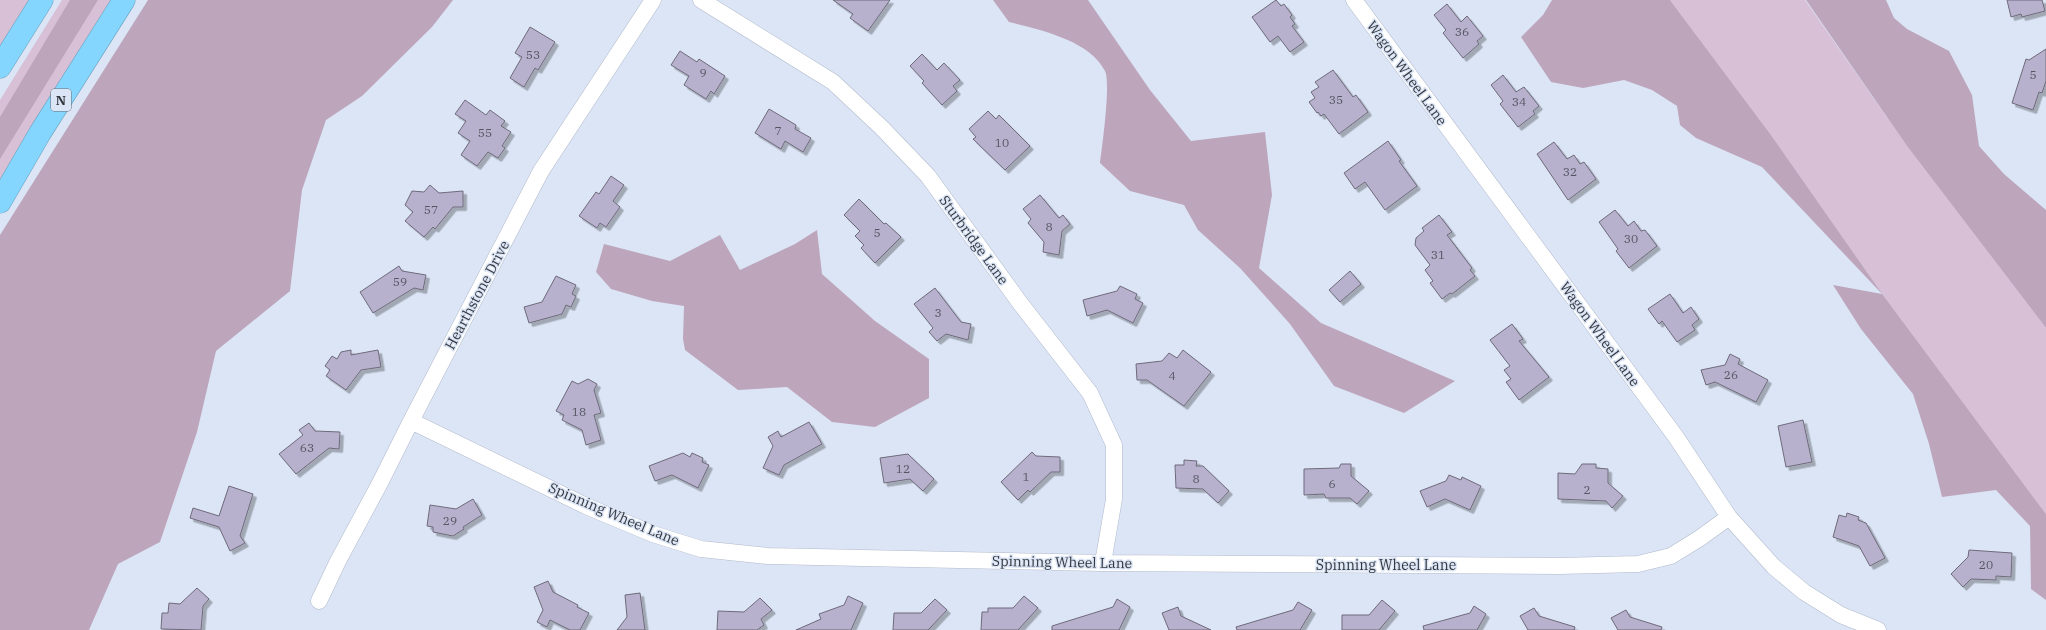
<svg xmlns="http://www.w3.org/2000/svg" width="2046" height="630" font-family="'IBM Plex Serif',serif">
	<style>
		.green { fill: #d8c0d6 }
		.forest { fill: #bda6bc }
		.building { fill: #b7b1ce; stroke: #6e6a7a; filter: url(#shadow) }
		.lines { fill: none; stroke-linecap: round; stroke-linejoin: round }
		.minor-casing { stroke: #b1bacb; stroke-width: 17 }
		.motorway-casing { stroke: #699fbb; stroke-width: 23 }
		.minor { stroke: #fff; stroke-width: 16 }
		.motorway { stroke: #85d6fe; stroke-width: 22 }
		.labels { text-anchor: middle; stroke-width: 3; stroke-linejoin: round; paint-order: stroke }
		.number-label { font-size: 12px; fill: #555662 }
		.shield { fill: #dbe5f6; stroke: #666c75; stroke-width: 1 }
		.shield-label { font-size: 13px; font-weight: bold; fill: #34383e }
		.street-label { font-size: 14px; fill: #34383e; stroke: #dbe5f6 }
	</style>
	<defs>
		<filter id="shadow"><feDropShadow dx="3.5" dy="3.5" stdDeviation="0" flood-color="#0004"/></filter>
	</defs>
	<rect width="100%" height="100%" fill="#dbe5f6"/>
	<path class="green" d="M 0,0 L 34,0 L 0,52 Z
		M 62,0 L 117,0 L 0,190 L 0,100 Z
		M 1670,0 L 1805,0 L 1907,146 L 2046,328 L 2046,514 L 1883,295 L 1771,135 Z"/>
	<path class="forest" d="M 70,0 L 98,0 L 0,159 L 0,117 Z
		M 148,0 L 453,0 L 432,27 L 362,96 L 326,120 L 302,190 L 290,291 L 216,351 L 197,432 L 160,542 L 118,564 L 89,630 L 0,630 L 0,235 Z
		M 993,0 L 1088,0 L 1150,90 L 1191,141 L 1265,132 L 1272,195 L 1259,268 L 1321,323 L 1455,381 L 1404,413 L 1334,386 L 1290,324 L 1240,268 L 1198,230 L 1184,205 L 1130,191 L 1100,163 C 1102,147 1111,83 1105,71 C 1089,40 1040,30 1009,22 Z
		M 1552,0 L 1670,0 L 1771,135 L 1883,295 L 2046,514 L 2046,600 L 2031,589 L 2030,526 L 1996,490 L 1942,497 L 1929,444 L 1913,394 L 1861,329 L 1833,285 L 1882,294 L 1762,167 L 1696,138 L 1680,125 L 1677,106 L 1652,90 L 1624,80 L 1583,88 L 1551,82 L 1521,37 L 1543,15 Z
		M 1806,0 L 1886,0 L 1894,18 L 1907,29 L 1949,51 L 1972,95 L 1979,146 L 2004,174 L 2046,210 L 2046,328 L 1907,146 Z
		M 817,230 L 822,274 L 875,321 L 929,359 L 929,398 L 875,427 L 832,422 L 787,387 L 738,390 L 685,350 L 683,339 L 684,306 L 652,301 L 611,289 L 596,272 L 604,244 L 670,261 L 720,235 L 740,270 L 795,244 Z"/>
	<path class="building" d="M 833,0 L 890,0 L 868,31 L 850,18 L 853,14 Z
		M 1276,0 L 1281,6 L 1284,4 L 1292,15 L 1290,17 L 1295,24 L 1292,26 L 1304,42 L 1290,52 L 1278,36 L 1270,42 L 1252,17 Z
		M 2007,0 L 2042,0 L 2045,11 L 2022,17 L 2021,14 L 2011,17 Z
		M 1447,4 L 1461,22 L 1467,16 L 1483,36 L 1477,41 L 1479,44 L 1463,58 L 1443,33 L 1446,30 L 1434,15 Z
		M 530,27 L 555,42 L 538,70 L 535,68 L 524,87 L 510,78 L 522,57 L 515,53 Z
		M 2046,49 L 2046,81 L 2042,93 L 2039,92 L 2033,110 L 2012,103 L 2026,59 L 2029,60 Z
		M 680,51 L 697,62 L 699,59 L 725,76 L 714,94 L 711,91 L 706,99 L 684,85 L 689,76 L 671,65 Z
		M 922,54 L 937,70 L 944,63 L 960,80 L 953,86 L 957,91 L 942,105 L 922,83 L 924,81 L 910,66 Z
		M 1333,70 L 1353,97 L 1356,95 L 1368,112 L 1339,134 L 1324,114 L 1321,116 L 1318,112 L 1317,113 L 1309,102 L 1315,98 L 1311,92 L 1319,87 L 1315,82 Z
		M 1503,75 L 1516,92 L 1524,87 L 1539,106 L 1533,111 L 1535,114 L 1518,127 L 1500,104 L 1503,101 L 1491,85 Z
		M 465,100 L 486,115 L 490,110 L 505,121 L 501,126 L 511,132 L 502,146 L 505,148 L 498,158 L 488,152 L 477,166 L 461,155 L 470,141 L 458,133 L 466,121 L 455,114 Z
		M 769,109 L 796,125 L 795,129 L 811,138 L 803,152 L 785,141 L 781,149 L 755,133 Z
		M 988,111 L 996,119 L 999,115 L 1030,146 L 1005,170 L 973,139 L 976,137 L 969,129 Z
		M 1388,141 L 1401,160 L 1399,161 L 1417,186 L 1385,210 L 1365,182 L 1355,189 L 1344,173 Z
		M 1554,142 L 1567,159 L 1574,155 L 1580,164 L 1584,162 L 1596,179 L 1568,200 L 1537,154 Z
		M 611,176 L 624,185 L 613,201 L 620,207 L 606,227 L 600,223 L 597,228 L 579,216 L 596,192 L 599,194 Z
		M 430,185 L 439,193 L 463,191 L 463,207 L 453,207 L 435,229 L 433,227 L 424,237 L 405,221 L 413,212 L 405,205 L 412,191 L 424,192 Z
		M 1040,195 L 1059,218 L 1063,215 L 1070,224 L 1062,231 L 1059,255 L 1043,252 L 1044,242 L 1028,223 L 1031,219 L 1023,209 Z
		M 859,199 L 884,224 L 886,223 L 901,237 L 875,263 L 861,248 L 864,245 L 855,236 L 860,231 L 844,215 Z
		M 1615,210 L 1628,226 L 1634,221 L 1641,231 L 1645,230 L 1657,246 L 1629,268 L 1616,251 L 1618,249 L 1599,222 Z
		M 1439,215 L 1452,232 L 1447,235 L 1472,268 L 1470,270 L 1475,276 L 1452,294 L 1450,293 L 1442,299 L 1430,283 L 1433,281 L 1425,270 L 1430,265 L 1415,245 L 1416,238 L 1424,231 L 1422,228 Z
		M 399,266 L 402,271 L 426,275 L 423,290 L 414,288 L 373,313 L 360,292 Z
		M 1350,271 L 1361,284 L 1340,302 L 1329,290 Z
		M 556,276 L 576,285 L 572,294 L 576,296 L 571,307 L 566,305 L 562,314 L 529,323 L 524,307 L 542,302 Z
		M 1120,286 L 1137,294 L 1135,299 L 1143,303 L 1133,323 L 1107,310 L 1087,316 L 1083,300 L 1117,291 Z
		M 935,288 L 961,322 L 971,324 L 968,340 L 946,334 L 937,341 L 929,332 L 933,328 L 914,304 Z
		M 1670,294 L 1683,313 L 1691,307 L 1699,319 L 1692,325 L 1695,330 L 1677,342 L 1662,321 L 1659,324 L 1648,309 Z
		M 1512,324 L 1523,339 L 1519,341 L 1549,377 L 1519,400 L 1506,382 L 1511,379 L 1504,370 L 1510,366 L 1490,340 Z
		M 351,350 L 351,355 L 378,350 L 381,367 L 361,370 L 346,390 L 326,376 L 330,370 L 325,366 L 332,356 L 337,359 L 341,352 Z
		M 1183,350 L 1211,372 L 1184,406 L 1147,380 L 1137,380 L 1136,364 L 1162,361 L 1169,353 L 1177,358 Z
		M 1730,354 L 1740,359 L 1738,364 L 1768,380 L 1756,402 L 1715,382 L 1706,385 L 1701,370 L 1725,365 Z
		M 588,379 L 597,384 L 594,390 L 601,413 L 594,415 L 601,440 L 586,445 L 582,430 L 562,420 L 564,415 L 556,411 L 572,381 L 578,384 Z
		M 1803,420 L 1812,462 L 1786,467 L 1778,426 Z
		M 809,422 L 822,444 L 784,465 L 779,475 L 763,468 L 773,446 L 768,437 L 778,431 L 781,437 Z
		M 309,423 L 315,431 L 340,432 L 339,449 L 329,448 L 296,474 L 279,454 L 303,435 L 299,430 Z
		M 1032,452 L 1036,456 L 1060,457 L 1060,472 L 1051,472 L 1030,492 L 1028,490 L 1018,500 L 1001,482 Z
		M 683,453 L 690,457 L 692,453 L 703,458 L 702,462 L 709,465 L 698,488 L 672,475 L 655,481 L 649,466 Z
		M 908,454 L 934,479 L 923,491 L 910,479 L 884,483 L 880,458 Z
		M 1184,460 L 1197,461 L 1196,466 L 1203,466 L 1229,491 L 1218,503 L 1203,489 L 1176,488 L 1175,465 L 1184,465 Z
		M 1341,464 L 1351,464 L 1351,476 L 1369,491 L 1357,504 L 1350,498 L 1326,498 L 1324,494 L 1304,495 L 1304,469 L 1339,468 Z
		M 1582,464 L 1596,464 L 1596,468 L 1608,469 L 1608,483 L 1623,496 L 1612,508 L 1606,501 L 1558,499 L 1558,473 L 1575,474 Z
		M 1449,475 L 1461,480 L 1462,477 L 1481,486 L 1470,510 L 1445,499 L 1427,507 L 1420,491 L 1446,481 Z
		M 229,486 L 253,494 L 240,536 L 245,543 L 230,551 L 219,527 L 190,518 L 193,508 L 219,516 Z
		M 473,499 L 482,515 L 463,527 L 464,529 L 453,536 L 433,532 L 433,527 L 427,526 L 430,505 L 456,509 Z
		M 1847,513 L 1859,517 L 1858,520 L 1866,523 L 1885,558 L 1870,566 L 1859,546 L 1833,537 L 1839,515 L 1846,517 Z
		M 1969,550 L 2012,553 L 2011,577 L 1996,576 L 1996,580 L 1971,579 L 1963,587 L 1951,574 L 1968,557 Z
		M 548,581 L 553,592 L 578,605 L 577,607 L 589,613 L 580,630 L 570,630 L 550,620 L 547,627 L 537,622 L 543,610 L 534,587 Z
		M 197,588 L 209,599 L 203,606 L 201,630 L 161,629 L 162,613 L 168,613 L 169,603 L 180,604 Z
		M 640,593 L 645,630 L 617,630 L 627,617 L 625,595 Z
		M 848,596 L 863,603 L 851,630 L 796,630 L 821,619 L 819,614 L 844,605 Z
		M 1024,596 L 1038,608 L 1018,630 L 981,630 L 982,612 L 988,612 L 988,608 L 1013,608 Z
		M 760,598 L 772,610 L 761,619 L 764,625 L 757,630 L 717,630 L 718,611 L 744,612 Z
		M 935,599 L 947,610 L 928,630 L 893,630 L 894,613 L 921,613 Z
		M 1117,599 L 1130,607 L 1119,630 L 1052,630 L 1052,626 L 1113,607 Z
		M 1382,600 L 1395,611 L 1379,630 L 1342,630 L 1342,615 L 1369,615 Z
		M 1298,602 L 1312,610 L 1300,630 L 1237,630 L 1236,627 L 1293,610 Z
		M 1474,606 L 1486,614 L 1477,630 L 1424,630 L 1423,626 L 1470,613 Z
		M 1178,607 L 1181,616 L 1211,630 L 1169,630 L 1162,613 Z
		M 1534,608 L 1539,616 L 1575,627 L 1574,630 L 1528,630 L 1520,616 Z
		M 1626,610 L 1630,617 L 1662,627 L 1661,630 L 1618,630 L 1611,618 Z"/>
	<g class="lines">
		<g class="minor-casing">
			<path id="minor" d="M 701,0 L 833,82 L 882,128 L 928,176 L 1020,303 L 1090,393 L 1114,445 L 1114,499 L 1103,563
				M 1354,0 L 1676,437 L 1729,517 L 1774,567 L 1804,592 L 1841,615 L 1878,630
				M 411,421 L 586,506 L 653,534 L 701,549 L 768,556 L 1103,563 L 1559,566 L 1638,564 L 1671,556 L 1700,538 L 1729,517
				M 319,601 L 338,561 L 380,483 L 411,421 L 541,171 L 653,0"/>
		</g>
		<g class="motorway-casing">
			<path id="motorway" d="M 0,67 L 42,0
				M 0,202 L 40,133 L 124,0"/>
		</g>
		<use href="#minor" class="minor"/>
		<use href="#motorway" class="motorway"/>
	</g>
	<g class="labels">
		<g class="number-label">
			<text x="1462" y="36">36</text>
			<text x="533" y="59">53</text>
			<text x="703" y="77">9</text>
			<text x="2033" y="79">5</text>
			<text x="1336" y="104">35</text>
			<text x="1519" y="106">34</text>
			<text x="778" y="135">7</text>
			<text x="485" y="137">55</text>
			<text x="1002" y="147">10</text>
			<text x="1570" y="176">32</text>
			<text x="431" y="214">57</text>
			<text x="1049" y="231">8</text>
			<text x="877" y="237">5</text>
			<text x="1631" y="243">30</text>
			<text x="1438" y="259">31</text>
			<text x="400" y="286">59</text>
			<text x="938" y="317">3</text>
			<text x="1731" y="379">26</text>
			<text x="1172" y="380">4</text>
			<text x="579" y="416">18</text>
			<text x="307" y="452">63</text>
			<text x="903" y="473">12</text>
			<text x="1026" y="481">1</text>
			<text x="1196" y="483">8</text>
			<text x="1332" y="488">6</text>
			<text x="1587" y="494">2</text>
			<text x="450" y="525">29</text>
			<text x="1986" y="569">20</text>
		</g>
		<rect class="shield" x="51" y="89" width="20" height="22" rx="3"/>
		<g class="shield-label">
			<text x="61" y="105">N</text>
		</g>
		<g class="street-label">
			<text transform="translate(1407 73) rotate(54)" y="5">Wagon Wheel Lane</text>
			<text transform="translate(974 240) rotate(54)" y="5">Sturbridge Lane</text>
			<text transform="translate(477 295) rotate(-62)" y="5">Hearthstone Drive</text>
			<text transform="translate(1600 334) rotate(54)" y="5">Wagon Wheel Lane</text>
			<text transform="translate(614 514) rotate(23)" y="5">Spinning Wheel Lane</text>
			<text transform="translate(1062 562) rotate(1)" y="5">Spinning Wheel Lane</text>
			<text x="1386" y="570">Spinning Wheel Lane</text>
		</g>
	</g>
</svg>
